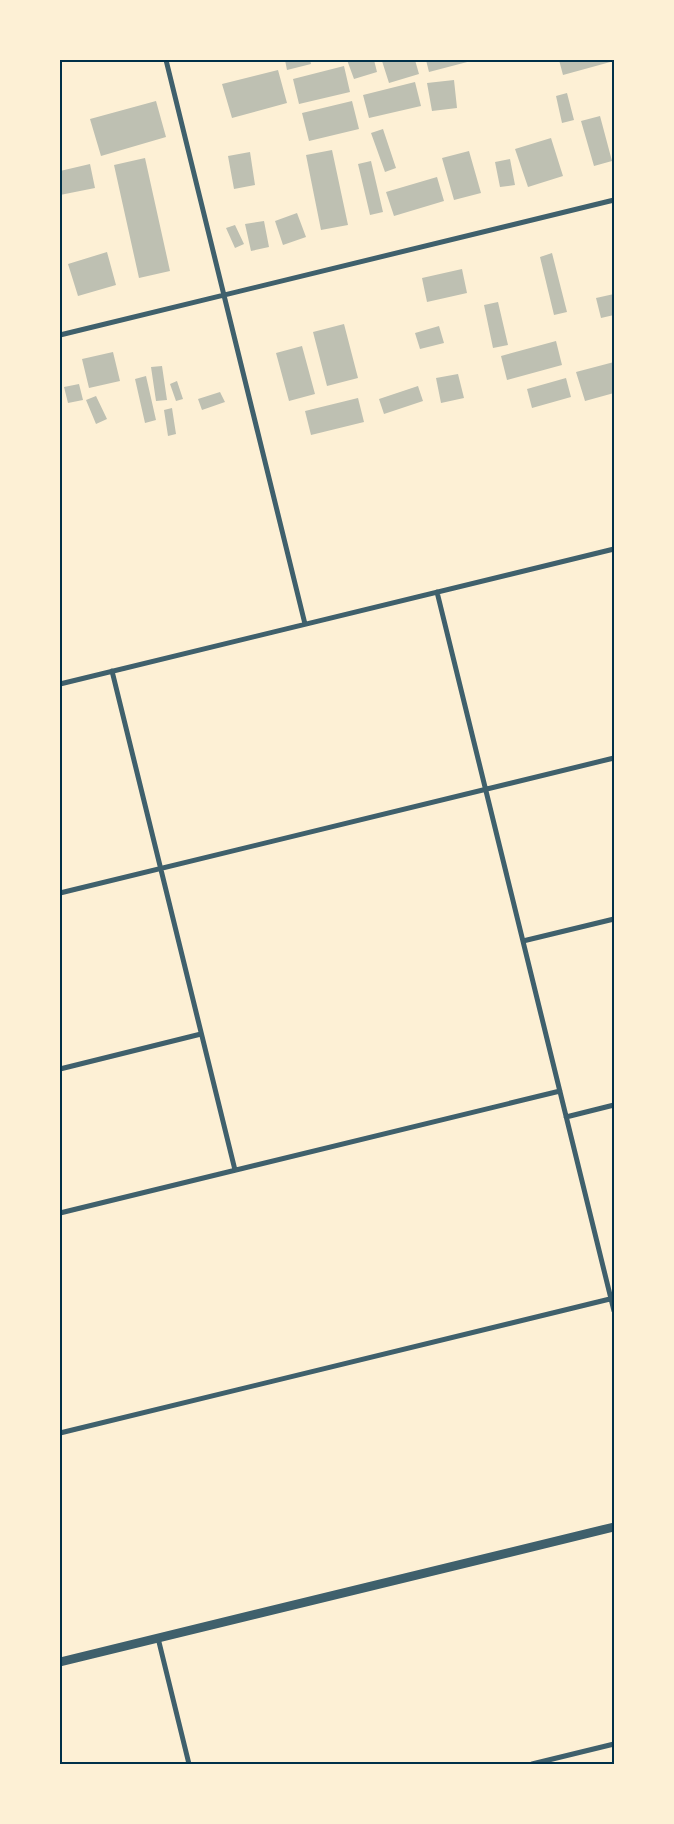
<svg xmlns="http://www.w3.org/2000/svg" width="674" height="1824" font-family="'Nunito Sans',sans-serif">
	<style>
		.building { fill: #bec0b2 }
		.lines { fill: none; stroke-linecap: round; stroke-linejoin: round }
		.minor { stroke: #3f606c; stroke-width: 5 }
		.tertiary { stroke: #3f606c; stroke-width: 9 }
		.neatline { fill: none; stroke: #003049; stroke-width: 2 }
	</style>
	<rect width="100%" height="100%" fill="#fdf0d5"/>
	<path class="building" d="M 285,60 L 310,60 L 311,64 L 287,70 Z
		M 347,60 L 374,60 L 377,72 L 354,79 Z
		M 415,60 L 419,74 L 389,83 L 382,61 Z
		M 426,60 L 471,60 L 471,61 L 429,72 Z
		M 559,60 L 614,60 L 614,61 L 563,75 Z
		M 344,66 L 350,92 L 299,104 L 293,79 Z
		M 278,70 L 287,103 L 232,118 L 222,84 Z
		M 454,80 L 457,108 L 432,111 L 427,83 Z
		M 415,82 L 421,106 L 369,118 L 363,95 Z
		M 567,93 L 574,120 L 562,123 L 556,96 Z
		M 156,101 L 166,137 L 101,156 L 90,119 Z
		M 352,101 L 359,129 L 309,141 L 302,113 Z
		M 600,116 L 612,161 L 594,166 L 581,121 Z
		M 383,129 L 396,168 L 385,172 L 371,133 Z
		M 551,138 L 563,176 L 528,187 L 515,149 Z
		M 332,150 L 348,225 L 321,230 L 306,155 Z
		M 469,151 L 481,193 L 454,200 L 442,158 Z
		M 250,152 L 255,185 L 234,189 L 228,156 Z
		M 145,158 L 170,271 L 139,278 L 114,165 Z
		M 510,159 L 515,185 L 500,187 L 495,162 Z
		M 371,161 L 383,212 L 370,215 L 358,164 Z
		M 90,164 L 95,188 L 60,195 L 60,171 Z
		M 437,177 L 444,201 L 394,216 L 386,192 Z
		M 297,213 L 306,237 L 283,245 L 275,221 Z
		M 264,221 L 269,247 L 251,251 L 245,224 Z
		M 235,225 L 244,244 L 235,248 L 226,228 Z
		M 107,252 L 116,285 L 78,296 L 68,264 Z
		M 552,253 L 567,312 L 554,315 L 540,257 Z
		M 462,269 L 467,293 L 427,302 L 422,278 Z
		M 614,294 L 614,315 L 601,318 L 596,298 Z
		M 498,302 L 508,345 L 493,348 L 484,305 Z
		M 344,324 L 358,378 L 327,386 L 313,332 Z
		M 439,326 L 444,343 L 420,349 L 415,333 Z
		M 556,341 L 562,365 L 507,380 L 501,356 Z
		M 302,346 L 315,394 L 289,401 L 276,353 Z
		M 113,352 L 120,381 L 89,388 L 82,359 Z
		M 614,362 L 614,393 L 585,401 L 576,372 Z
		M 162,366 L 167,400 L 156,401 L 151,367 Z
		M 458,374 L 464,398 L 441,403 L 436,378 Z
		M 146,376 L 156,420 L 145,423 L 135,379 Z
		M 566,378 L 571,397 L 532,408 L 527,389 Z
		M 177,381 L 183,399 L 176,401 L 170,384 Z
		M 79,384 L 83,400 L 68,403 L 64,387 Z
		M 418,386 L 423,401 L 384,414 L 379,399 Z
		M 220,392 L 225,402 L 202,410 L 198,399 Z
		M 96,396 L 107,419 L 96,424 L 86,400 Z
		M 358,398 L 364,422 L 311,435 L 305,411 Z
		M 172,408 L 176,434 L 168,436 L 164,410 Z"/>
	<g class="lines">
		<path class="minor" d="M 166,60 L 305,624
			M 60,335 L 614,200
			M 437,592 L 614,1311
			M 112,671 L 235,1170
			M 60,684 L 614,549
			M 60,893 L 614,758
			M 523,941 L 614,919
			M 60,1069 L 201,1034
			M 566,1117 L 614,1105
			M 60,1213 L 560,1091
			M 60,1433 L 614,1298
			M 158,1638 L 189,1764
			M 532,1764 L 614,1744"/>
		<path class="tertiary" d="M 60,1662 L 614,1527"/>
	</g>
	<rect width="674" height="1824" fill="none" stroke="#fdf0d5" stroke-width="122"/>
	<rect x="61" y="61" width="552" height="1702" class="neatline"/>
</svg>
